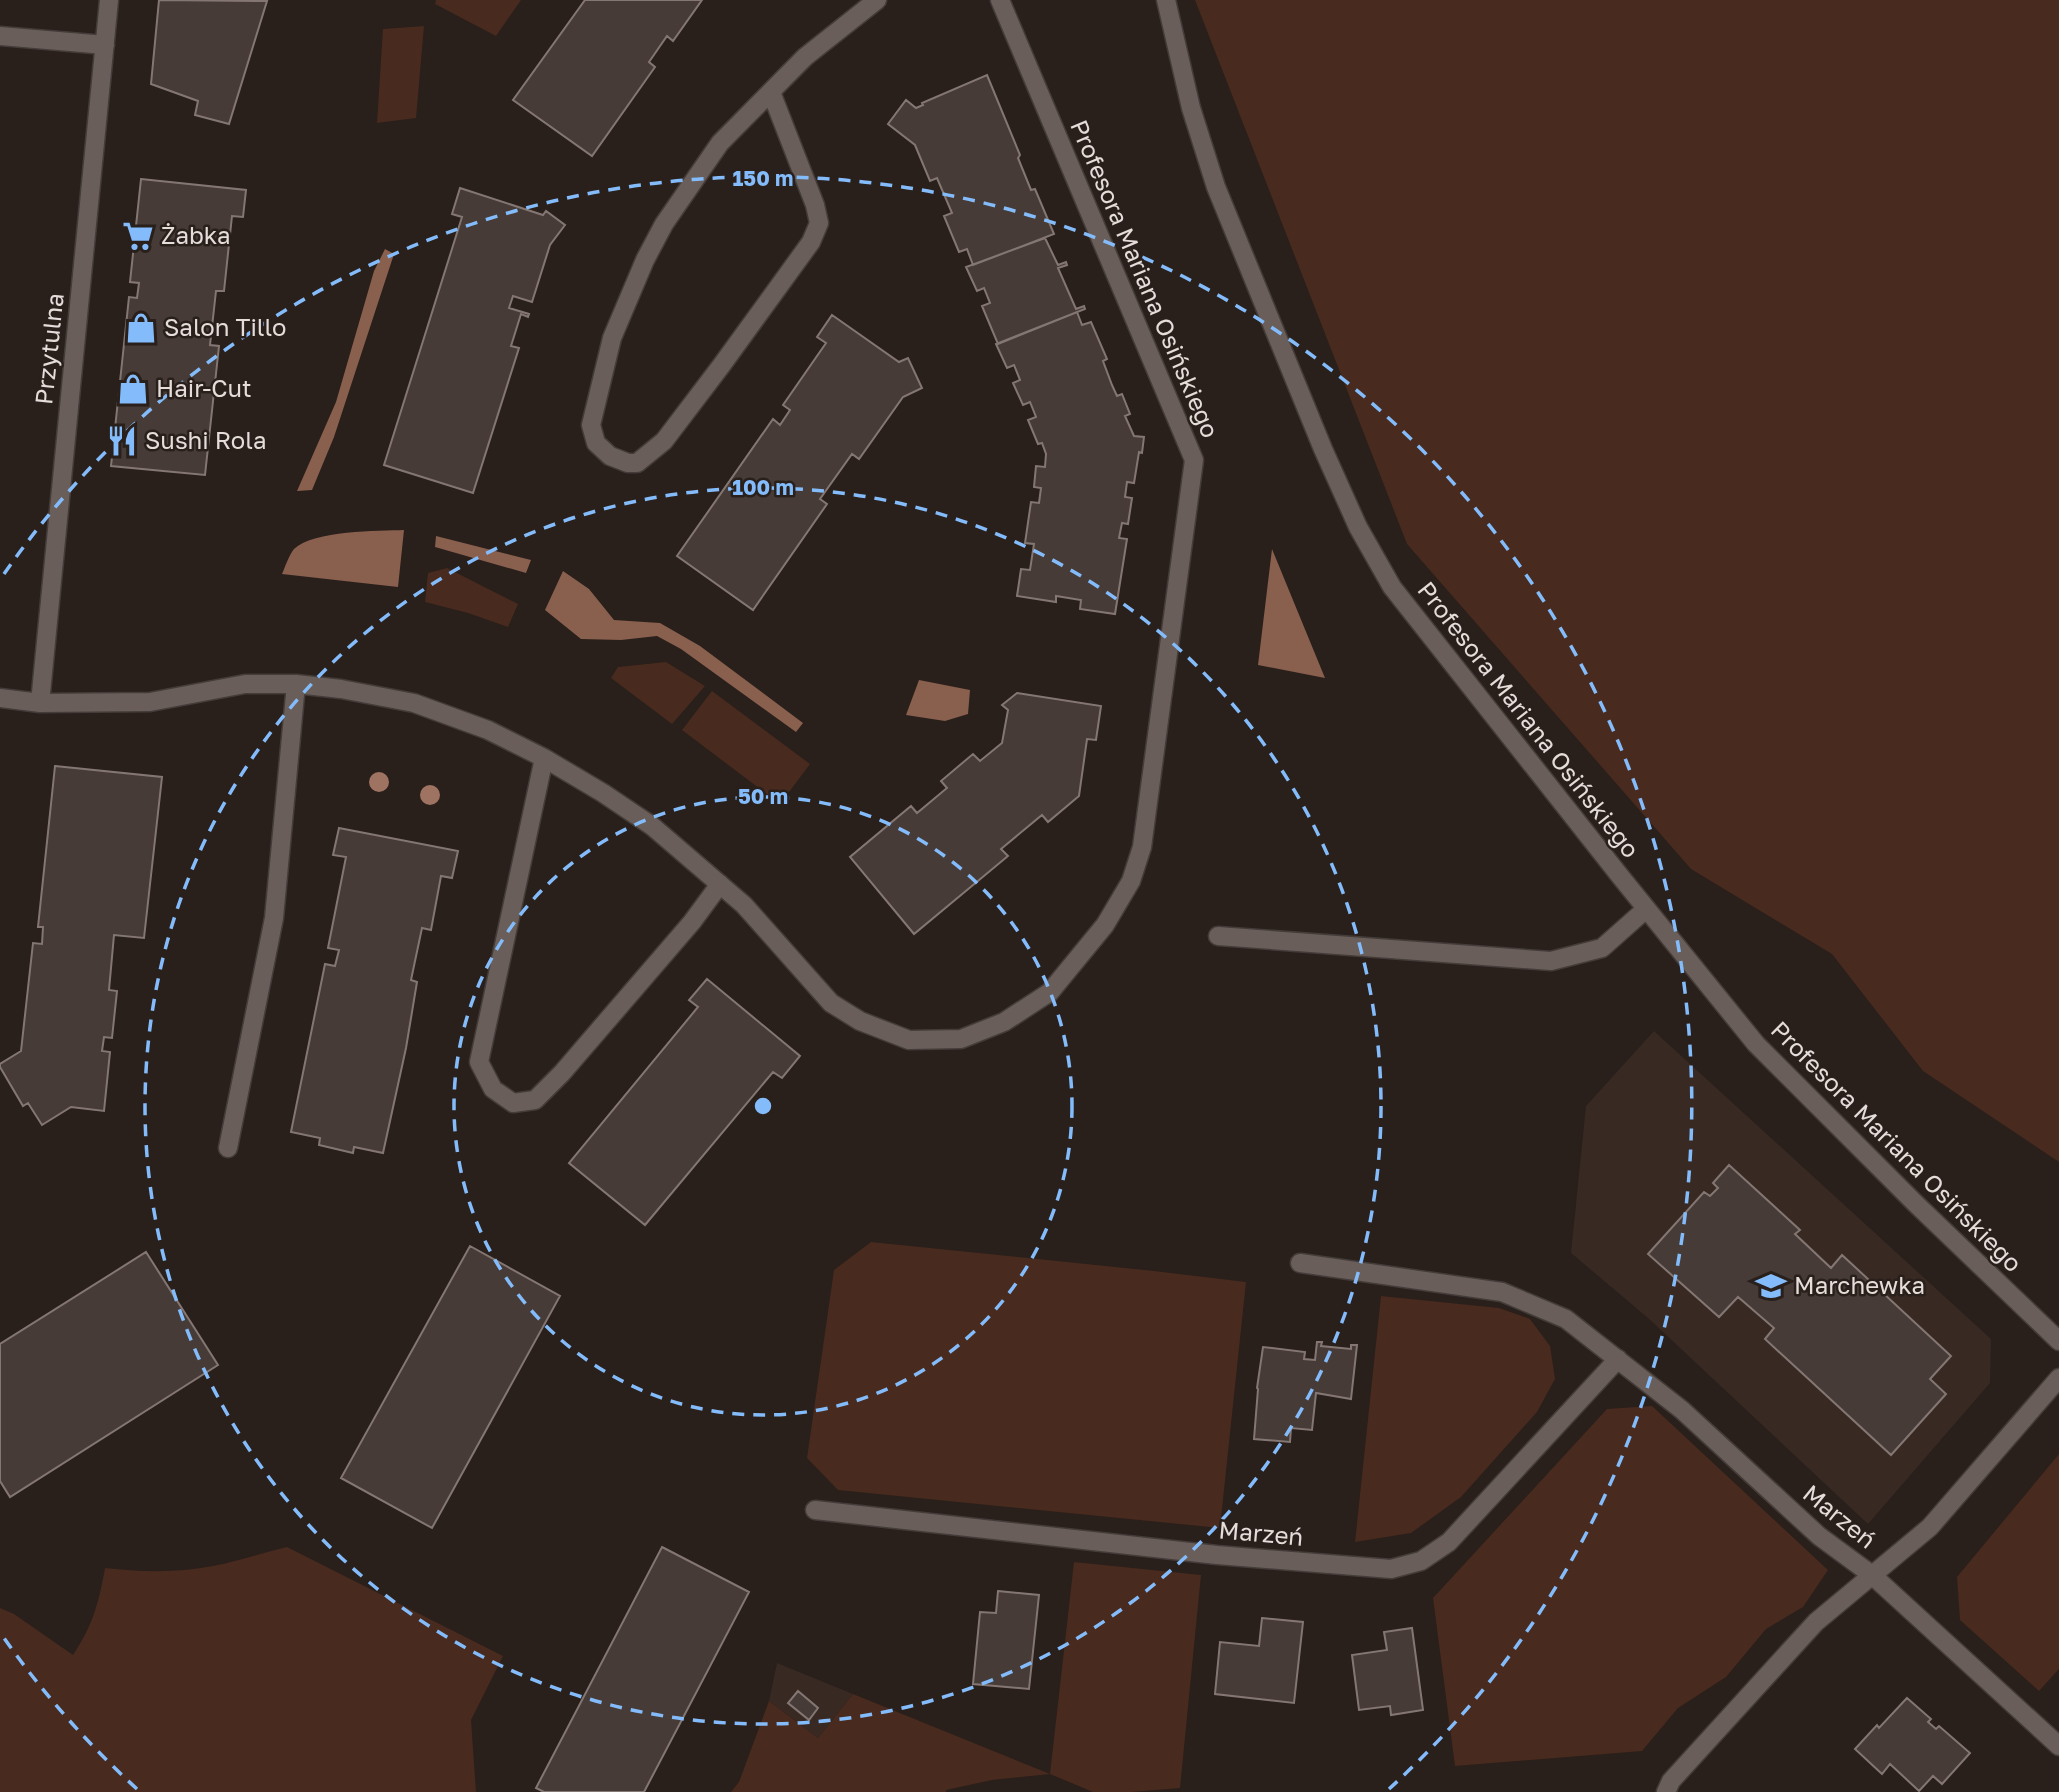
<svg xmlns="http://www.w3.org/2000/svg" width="2059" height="1792" font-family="'Golos Text',sans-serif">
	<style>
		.built { fill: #382923 }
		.green { fill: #482a1e }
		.water { fill: #895f4e }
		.building { fill: #463b37; stroke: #847773; stroke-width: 2 }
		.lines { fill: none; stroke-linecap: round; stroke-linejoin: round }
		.lane-casing { stroke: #443c39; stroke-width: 21 }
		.street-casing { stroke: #443c39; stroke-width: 21 }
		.lane { stroke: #695e59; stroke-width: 18 }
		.street { stroke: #695e59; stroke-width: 18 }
		.tree { fill: #9f7362 }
		.ring { fill: none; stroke: #84bcfb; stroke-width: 3.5; stroke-dasharray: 12 9 }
		.labels { text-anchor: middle; stroke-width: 5; stroke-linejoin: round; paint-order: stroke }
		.poi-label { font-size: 24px; fill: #e4ddda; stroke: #291f1b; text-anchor: start }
		.street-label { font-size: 24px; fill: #e4ddda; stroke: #291f1b }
		.centre { fill: #84bcfb; stroke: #291f1b; stroke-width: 3.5 }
		.ring-label { font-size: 21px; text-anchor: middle; font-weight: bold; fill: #84bcfb; stroke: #291f1b; stroke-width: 5; stroke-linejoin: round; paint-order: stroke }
	</style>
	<rect width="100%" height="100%" fill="#291f1b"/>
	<path class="built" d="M 1654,1031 L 1991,1339 L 1990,1383 L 1868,1524 L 1648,1318 L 1571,1253 L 1586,1106 Z
		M 777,1663 L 853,1694 L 818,1738 L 769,1701 Z"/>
	<path class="green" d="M 436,0 L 521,0 L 496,36 L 435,4 Z
		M 1195,0 L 2059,0 L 2059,1162 L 1923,1071 L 1832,954 L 1691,869 L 1407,544 Z
		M 424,26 L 416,118 L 377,123 L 383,29 Z
		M 447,568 L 518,604 L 508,627 L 468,613 L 425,602 L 428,573 Z
		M 666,662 L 705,686 L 672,724 L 611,678 L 618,667 Z
		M 712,691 L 810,764 L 780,804 L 682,730 Z
		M 871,1242 L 1154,1271 L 1246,1282 L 1220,1528 L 838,1490 L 807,1458 L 834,1270 Z
		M 1381,1296 L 1499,1308 L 1530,1319 L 1550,1346 L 1555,1379 L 1537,1412 L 1461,1497 L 1411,1533 L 1355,1542 Z
		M 1652,1406 L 1828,1570 L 1803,1607 L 1766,1629 L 1726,1677 L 1678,1708 L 1642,1751 L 1455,1766 L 1433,1598 L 1607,1409 Z
		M 2059,1454 L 2059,1669 L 2039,1691 L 1960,1620 L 1957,1577 Z
		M 287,1547 L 503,1656 L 471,1720 L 476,1792 L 0,1792 L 0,1608 L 14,1614 L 73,1655 C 93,1625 99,1602 105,1568 C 141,1572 177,1573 213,1566 C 238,1561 262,1553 287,1547 Z
		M 1074,1562 L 1201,1575 L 1180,1788 L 1131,1792 L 1093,1792 L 1050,1774 L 992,1780 L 946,1790 L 946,1792 L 731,1792 L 739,1782 L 769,1701 L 818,1738 L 853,1694 L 1050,1774 Z"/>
	<path class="water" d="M 385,249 L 394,254 L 334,437 L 312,490 L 297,491 L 336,402 L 374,271 Z
		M 404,530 L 398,587 L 282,574 C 285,567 289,555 294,549 C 314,530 378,531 404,530 Z
		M 436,536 L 531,560 L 526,573 L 435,547 Z
		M 1272,549 L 1325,678 L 1258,665 Z
		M 563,571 L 589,589 L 614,620 L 660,623 L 700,646 L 803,723 L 796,732 L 681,649 L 657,636 L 621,640 L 581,639 L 545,610 Z
		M 919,680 L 970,690 L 968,714 L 945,721 L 906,715 Z"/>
	<path class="building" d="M 159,0 L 267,1 L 229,124 L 195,115 L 198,101 L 151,84 Z
		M 585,0 L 702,0 L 673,41 L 667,36 L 649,62 L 655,67 L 592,156 L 513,100 Z
		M 987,75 L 1020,155 L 1018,158 L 1031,190 L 1035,189 L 1054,234 L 973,265 L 967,249 L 959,252 L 944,216 L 952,213 L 937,178 L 930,181 L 915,145 L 888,124 L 906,100 L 916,108 L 923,105 L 922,103 Z
		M 141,179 L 246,190 L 243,217 L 232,216 L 224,291 L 216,291 L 210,345 L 219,346 L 205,475 L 111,466 L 129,297 L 137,298 L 139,283 L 130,282 Z
		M 460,188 L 543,215 L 546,211 L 565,225 L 550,245 L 532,302 L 513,296 L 509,308 L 529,314 L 528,317 L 521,314 L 511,346 L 519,348 L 473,493 L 384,465 L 462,217 L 452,214 Z
		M 1045,238 L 1058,265 L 1066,262 L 1067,265 L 1058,268 L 1076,309 L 1084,306 L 1085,309 L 998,344 L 982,306 L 990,303 L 984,288 L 977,291 L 966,267 Z
		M 1077,312 L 1082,325 L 1091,322 L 1107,359 L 1103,361 L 1112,385 L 1117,396 L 1122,394 L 1130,414 L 1125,416 L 1134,436 L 1144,437 L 1142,453 L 1139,452 L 1134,483 L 1127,482 L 1125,497 L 1132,498 L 1128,524 L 1122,523 L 1119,538 L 1127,539 L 1115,614 L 1080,609 L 1081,600 L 1056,596 L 1056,602 L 1017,596 L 1021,569 L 1030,570 L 1034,544 L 1025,543 L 1031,502 L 1039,503 L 1041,488 L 1034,487 L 1036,466 L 1045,467 L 1046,454 L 1042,443 L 1038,444 L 1028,420 L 1036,417 L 1030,402 L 1023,405 L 1013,383 L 1020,380 L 1014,365 L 1007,368 L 996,344 Z
		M 832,315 L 899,362 L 908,358 L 922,388 L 903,397 L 859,459 L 852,454 L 820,499 L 827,504 L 753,610 L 677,556 L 773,419 L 780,425 L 790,410 L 783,405 L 826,343 L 817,337 Z
		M 1017,693 L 1101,706 L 1096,740 L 1087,739 L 1079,796 L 1048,822 L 1042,815 L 1001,849 L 1008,856 L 914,934 L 850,857 L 911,806 L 917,813 L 947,788 L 941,781 L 973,754 L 980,761 L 1002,743 L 1008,710 L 1002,705 Z
		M 55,766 L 162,777 L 144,938 L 114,935 L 109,990 L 117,991 L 112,1038 L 104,1037 L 102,1051 L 110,1052 L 104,1111 L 71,1107 L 42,1125 L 28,1103 L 23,1106 L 0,1067 L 0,1064 L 21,1051 L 33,943 L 42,944 L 43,927 L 38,927 Z
		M 339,828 L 458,851 L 452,878 L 441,876 L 431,930 L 422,928 L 411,980 L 417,982 L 406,1048 L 383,1153 L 354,1147 L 353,1153 L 319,1145 L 320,1138 L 291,1132 L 325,964 L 335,966 L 339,950 L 328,948 L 346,857 L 333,855 Z
		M 707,979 L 800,1056 L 782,1078 L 773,1072 L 645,1225 L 569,1163 L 698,1007 L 689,1000 Z
		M 1729,1165 L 1800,1230 L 1795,1234 L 1831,1268 L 1842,1255 L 1951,1356 L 1930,1379 L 1946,1394 L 1891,1455 L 1765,1339 L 1774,1328 L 1738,1297 L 1719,1317 L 1648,1254 L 1704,1192 L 1710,1196 L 1718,1188 L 1713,1183 Z
		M 470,1246 L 560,1296 L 432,1528 L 341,1478 Z
		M 146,1252 L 218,1365 L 10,1497 L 0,1481 L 0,1344 Z
		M 1317,1342 L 1322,1342 L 1321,1346 L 1351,1349 L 1351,1345 L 1357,1345 L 1351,1399 L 1316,1393 L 1312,1430 L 1291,1428 L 1290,1442 L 1254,1439 L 1258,1389 L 1257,1388 L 1263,1347 L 1305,1352 L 1304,1359 L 1315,1360 Z
		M 662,1547 L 749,1592 L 644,1792 L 544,1792 L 536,1788 Z
		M 998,1591 L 1039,1595 L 1029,1689 L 973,1684 L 980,1612 L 996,1613 Z
		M 1262,1618 L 1303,1622 L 1294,1703 L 1215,1694 L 1220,1642 L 1259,1646 Z
		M 1412,1628 L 1423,1710 L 1391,1715 L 1390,1706 L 1359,1710 L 1352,1655 L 1387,1650 L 1384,1632 Z
		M 798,1691 L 818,1708 L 809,1720 L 788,1703 Z
		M 1907,1698 L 1931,1719 L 1928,1722 L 1936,1729 L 1939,1726 L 1970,1753 L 1942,1784 L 1933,1776 L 1919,1791 L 1890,1764 L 1882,1774 L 1855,1749 L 1877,1725 L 1879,1728 Z"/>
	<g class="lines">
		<g class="lane-casing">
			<path id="lane" d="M 0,36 L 105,45
				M 771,92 L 815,205 L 819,223 L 811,242 L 721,366 L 664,441 L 637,463 L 628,463 L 610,456 L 596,443 L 591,425 L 612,338 L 645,260 L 664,224 L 720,143 L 805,57 L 877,0
				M 0,698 L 40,703 L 150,702 L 245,684 L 296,684 L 341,689 L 414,703 L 488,730 L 544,758 L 603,793 L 652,826 L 744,905 L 831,1003 L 860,1021 L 909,1040 L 961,1039 L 1004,1022 L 1050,992 L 1105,925 L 1131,881 L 1142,847 L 1194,460 L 1000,0
				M 40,703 L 109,0
				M 544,758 L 479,1062 L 493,1089 L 513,1103 L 535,1100 L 562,1073 L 692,922 L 720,884
				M 1218,936 L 1551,961 L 1602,948 L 1646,909
				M 228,1148 L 274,918 L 296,684"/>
		</g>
		<g class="street-casing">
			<path id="street" d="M 1166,0 L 1191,108 L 1216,187 L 1323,449 L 1358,527 L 1392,587 L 1620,876 L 1756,1044 L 1916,1204 L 2059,1341
				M 1300,1263 L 1502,1292 L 1566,1319 L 1682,1410 L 1819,1536 L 1872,1575 L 2059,1746
				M 815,1510 L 1217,1555 L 1391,1569 L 1421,1561 L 1449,1542 L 1618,1359
				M 1666,1792 L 1671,1781 L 1816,1622 L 1930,1527 L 2059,1378"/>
		</g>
		<use href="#lane" class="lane"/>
		<use href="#street" class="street"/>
	</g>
	<g class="tree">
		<circle cx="379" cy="782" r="10"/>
		<circle cx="430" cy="795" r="10"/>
	</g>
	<g class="ring">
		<circle cx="763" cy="1106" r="309"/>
		<circle cx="763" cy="1106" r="618"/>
		<path d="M137 1789A927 927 0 0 1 4 1638M4 574A927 927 0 1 1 1389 1789"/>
	</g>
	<defs>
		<g id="supermarket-bare" transform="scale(2.415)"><path d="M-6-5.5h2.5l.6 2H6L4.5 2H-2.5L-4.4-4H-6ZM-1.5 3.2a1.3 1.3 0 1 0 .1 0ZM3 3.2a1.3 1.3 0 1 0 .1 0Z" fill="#84bcfb" stroke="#291f1b" stroke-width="2.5" paint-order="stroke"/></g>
		<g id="shop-bare" transform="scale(2.415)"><path d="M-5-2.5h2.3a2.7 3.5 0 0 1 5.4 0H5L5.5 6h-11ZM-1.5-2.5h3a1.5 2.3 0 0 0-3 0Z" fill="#84bcfb" stroke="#291f1b" stroke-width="2.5" paint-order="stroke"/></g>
		<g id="restaurant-bare" transform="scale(2.415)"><path d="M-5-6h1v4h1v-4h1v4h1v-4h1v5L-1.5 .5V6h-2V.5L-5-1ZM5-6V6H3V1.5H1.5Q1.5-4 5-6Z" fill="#84bcfb" stroke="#291f1b" stroke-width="2.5" paint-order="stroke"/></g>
		<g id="school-bare" transform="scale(2.415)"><path d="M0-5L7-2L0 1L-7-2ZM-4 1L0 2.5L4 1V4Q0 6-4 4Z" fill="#84bcfb" stroke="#291f1b" stroke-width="2.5" paint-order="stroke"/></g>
	</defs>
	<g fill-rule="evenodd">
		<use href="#supermarket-bare" x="138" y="236"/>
		<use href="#shop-bare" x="141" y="328"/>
		<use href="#shop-bare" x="133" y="389"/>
		<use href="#restaurant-bare" x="122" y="441"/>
		<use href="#school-bare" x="1771" y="1286"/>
	</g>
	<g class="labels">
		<g class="poi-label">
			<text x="161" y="244">Żabka</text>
			<text x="164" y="336">Salon Tillo</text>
			<text x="156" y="397">Hair-Cut</text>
			<text x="145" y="449">Sushi Rola</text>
			<text x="1794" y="1294">Marchewka</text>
		</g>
		<g class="street-label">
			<text transform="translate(1144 279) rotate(67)" y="8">Profesora Mariana Osińskiego</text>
			<text transform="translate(50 349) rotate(-84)" y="8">Przytulna</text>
			<text transform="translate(1528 720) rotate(52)" y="8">Profesora Mariana Osińskiego</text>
			<text transform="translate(1896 1147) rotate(45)" y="8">Profesora Mariana Osińskiego</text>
			<text transform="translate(1839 1517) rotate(39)" y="8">Marzeń</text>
			<text transform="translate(1261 1534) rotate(5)" y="8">Marzeń</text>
		</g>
	</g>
	<circle cx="763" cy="1106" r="10" class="centre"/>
	<g class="ring-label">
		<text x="763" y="186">150 m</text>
		<text x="763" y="495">100 m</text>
		<text x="763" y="804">50 m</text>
	</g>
</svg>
